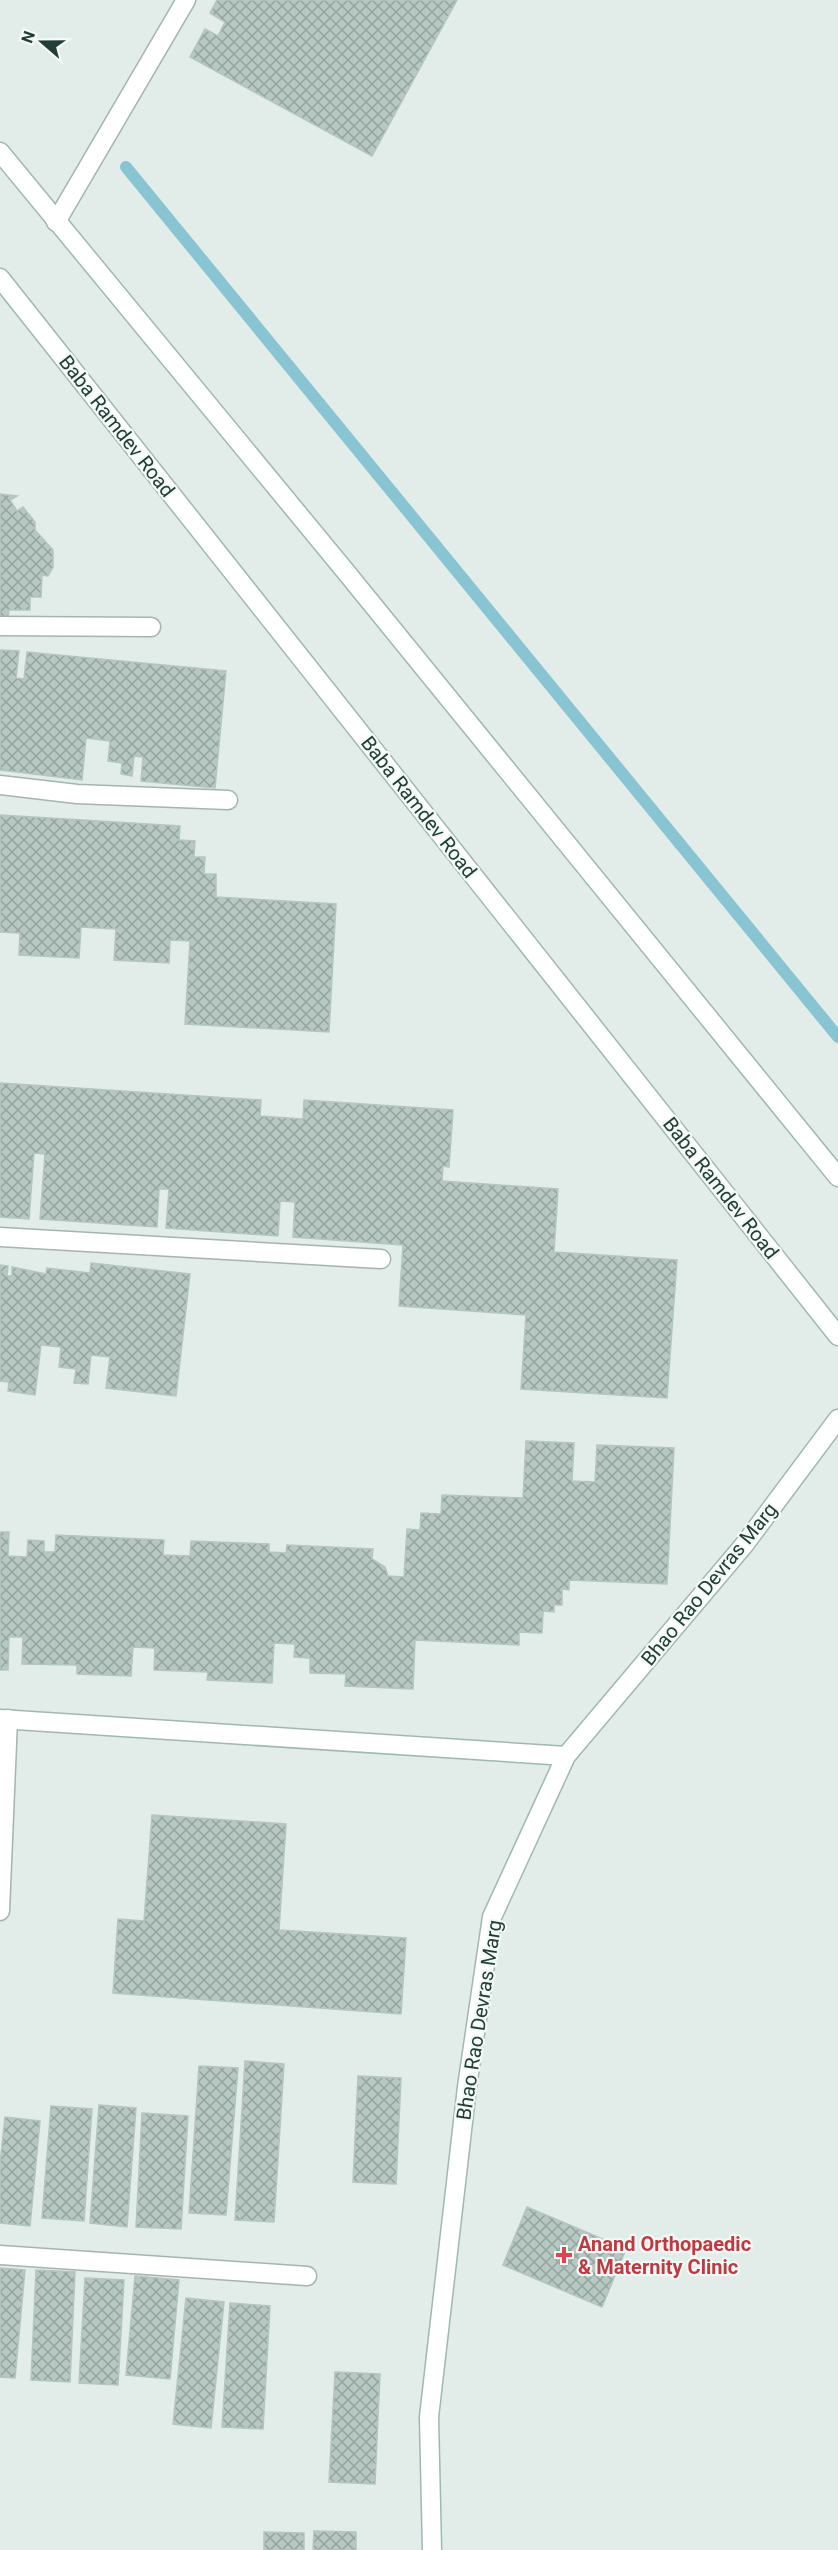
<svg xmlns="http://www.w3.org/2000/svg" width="838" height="2550" font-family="Roboto,sans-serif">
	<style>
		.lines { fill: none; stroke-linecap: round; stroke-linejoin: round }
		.stream { stroke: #89c4d2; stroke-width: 12 }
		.building { fill: url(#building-cross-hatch); stroke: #b4c6c0; stroke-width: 1.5 }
		.lane-casing { stroke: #a5b4af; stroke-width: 21 }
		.street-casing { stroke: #a5b4af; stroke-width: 21 }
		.secondary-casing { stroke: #a0b8b1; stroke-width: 21 }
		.lane { stroke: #fff; stroke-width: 18 }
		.street { stroke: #fff; stroke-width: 18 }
		.secondary { stroke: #fff; stroke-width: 18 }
		.health-dot { fill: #e0444e; stroke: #f3f9f6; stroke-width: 2 }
		.labels { text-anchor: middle; stroke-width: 4.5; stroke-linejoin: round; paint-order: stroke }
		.street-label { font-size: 20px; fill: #223e37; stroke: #f3f9f6 }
		.health-label { font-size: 20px; font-weight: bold; fill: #be3a42; stroke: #f3f9f6; text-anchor: start }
	</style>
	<defs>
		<pattern id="building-cross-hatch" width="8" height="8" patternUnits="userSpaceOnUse" patternTransform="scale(1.5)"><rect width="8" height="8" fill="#b7c7c1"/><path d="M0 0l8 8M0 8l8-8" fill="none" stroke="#94a39e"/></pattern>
	</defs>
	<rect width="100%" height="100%" fill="#e2ece8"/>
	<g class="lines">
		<path class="stream" d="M 126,167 L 838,1037"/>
	</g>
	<path class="building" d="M 217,0 L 457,0 L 372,156 L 190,57 L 205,29 L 218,36 L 225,22 L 210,13 Z
		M 0,494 L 17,496 L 10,500 L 17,511 L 23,507 L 35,522 L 35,530 L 53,550 L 53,567 L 48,576 L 42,575 L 41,597 L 30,597 L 30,610 L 9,610 L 8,617 L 0,616 Z
		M 0,650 L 19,651 L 16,678 L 24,679 L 27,652 L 226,671 L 215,788 L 141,781 L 143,757 L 134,756 L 132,776 L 121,774 L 122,763 L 108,761 L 110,741 L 86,738 L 82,780 L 0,770 Z
		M 0,815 L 180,826 L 179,840 L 195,841 L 194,857 L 205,857 L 204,874 L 216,874 L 216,897 L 336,904 L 329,1032 L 185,1024 L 190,941 L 170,940 L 169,963 L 114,960 L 116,929 L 81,927 L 79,958 L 19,955 L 20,933 L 0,932 Z
		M 0,1083 L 261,1100 L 260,1116 L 303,1119 L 304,1100 L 453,1110 L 449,1167 L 443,1166 L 442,1181 L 558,1189 L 554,1252 L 677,1260 L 667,1398 L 521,1389 L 526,1315 L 399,1306 L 403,1245 L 293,1237 L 295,1202 L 280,1201 L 278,1236 L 166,1228 L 169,1189 L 159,1189 L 157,1227 L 40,1219 L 45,1154 L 34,1153 L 29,1219 L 0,1217 Z
		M 91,1263 L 190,1274 L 176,1396 L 106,1388 L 110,1357 L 91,1355 L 88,1384 L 74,1383 L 76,1369 L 59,1367 L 61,1347 L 41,1345 L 35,1395 L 8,1391 L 9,1382 L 0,1381 L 0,1265 L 8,1266 L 7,1276 L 12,1276 L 12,1267 L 46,1274 L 47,1268 L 90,1273 Z
		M 526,1441 L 574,1443 L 572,1481 L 595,1482 L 597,1445 L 674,1448 L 667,1584 L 569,1580 L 569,1590 L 562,1589 L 562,1605 L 554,1605 L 554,1612 L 543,1611 L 542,1633 L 519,1632 L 519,1645 L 415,1640 L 413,1689 L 345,1686 L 346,1674 L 310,1673 L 310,1658 L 294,1657 L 295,1644 L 274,1643 L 272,1683 L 207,1680 L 208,1672 L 154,1670 L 155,1648 L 133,1647 L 131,1676 L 77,1674 L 77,1665 L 22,1664 L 23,1637 L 9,1637 L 8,1670 L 0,1670 L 0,1532 L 9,1532 L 8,1556 L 27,1557 L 28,1540 L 44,1541 L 44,1552 L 55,1552 L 56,1535 L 164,1540 L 163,1555 L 190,1556 L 191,1541 L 269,1544 L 269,1552 L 286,1553 L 287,1545 L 373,1549 L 372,1559 L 385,1567 L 388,1576 L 404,1577 L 407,1529 L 420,1530 L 421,1513 L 441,1514 L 442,1495 L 523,1498 Z
		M 152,1815 L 286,1824 L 279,1930 L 406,1938 L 401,2014 L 113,1993 L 118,1919 L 144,1921 Z
		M 245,2061 L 284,2064 L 274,2222 L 235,2220 Z
		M 199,2066 L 238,2068 L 226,2215 L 189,2213 Z
		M 358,2076 L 401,2078 L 396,2184 L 353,2182 Z
		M 99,2105 L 136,2108 L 127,2227 L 90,2223 Z
		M 51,2106 L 92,2109 L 84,2221 L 42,2218 Z
		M 142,2113 L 188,2116 L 181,2229 L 136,2227 Z
		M 5,2117 L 40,2121 L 30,2226 L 0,2223 L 0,2164 Z
		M 527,2207 L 626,2249 L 602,2307 L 503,2265 Z
		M 0,2268 L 25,2270 L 15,2378 L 0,2377 Z
		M 36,2270 L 75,2272 L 70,2382 L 31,2380 Z
		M 135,2276 L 179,2280 L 170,2379 L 126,2375 Z
		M 85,2278 L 124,2280 L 118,2385 L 79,2383 Z
		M 186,2298 L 224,2302 L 211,2428 L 173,2424 Z
		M 230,2303 L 270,2306 L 263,2429 L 222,2427 Z
		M 335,2372 L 380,2374 L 375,2484 L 329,2482 Z
		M 314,2531 L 356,2532 L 356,2550 L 313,2550 Z
		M 264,2532 L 304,2533 L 304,2550 L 264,2550 Z"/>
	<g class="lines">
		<g class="lane-casing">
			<path id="lane" d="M 0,626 L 151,627
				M 0,785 L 77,794 L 228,800
				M 0,1237 L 381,1259"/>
		</g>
		<g class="street-casing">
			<path id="street" d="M 56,222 L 186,0
				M 0,1911 L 8,1719
				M 0,2255 L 307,2276"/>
		</g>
		<g class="secondary-casing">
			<path id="secondary" d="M 0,152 L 346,572 L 838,1177
				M 0,278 L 838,1336
				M 0,1719 L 566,1756
				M 432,2550 L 429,2417 L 467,2087 L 492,1917 L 566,1756 L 744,1545 L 838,1419"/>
		</g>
		<use href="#lane" class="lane"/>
		<use href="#street" class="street"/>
		<use href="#secondary" class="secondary"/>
	</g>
	<path class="health-dot" d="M561 2246h6v6h6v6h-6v6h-6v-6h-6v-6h6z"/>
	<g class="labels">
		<g class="street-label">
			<text transform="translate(117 426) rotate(52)" y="7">Baba Ramdev Road</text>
			<text transform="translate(419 807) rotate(52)" y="7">Baba Ramdev Road</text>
			<text transform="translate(721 1188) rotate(52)" y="7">Baba Ramdev Road</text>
			<text transform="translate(709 1584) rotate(-51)" y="7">Bhao Rao Devras Marg</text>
			<text transform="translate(479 2020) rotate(-81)" y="7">Bhao Rao Devras Marg</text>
		</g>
		<g class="health-label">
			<text x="578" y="2251">Anand Orthopaedic<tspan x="578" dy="23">&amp; Maternity Clinic</tspan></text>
		</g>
	</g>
	<g transform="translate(42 42) rotate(290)" stroke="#f3f9f6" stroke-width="4.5" paint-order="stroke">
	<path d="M0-4.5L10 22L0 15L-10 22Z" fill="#223e37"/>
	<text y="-9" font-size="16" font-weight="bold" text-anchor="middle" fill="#223e37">N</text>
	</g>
</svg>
